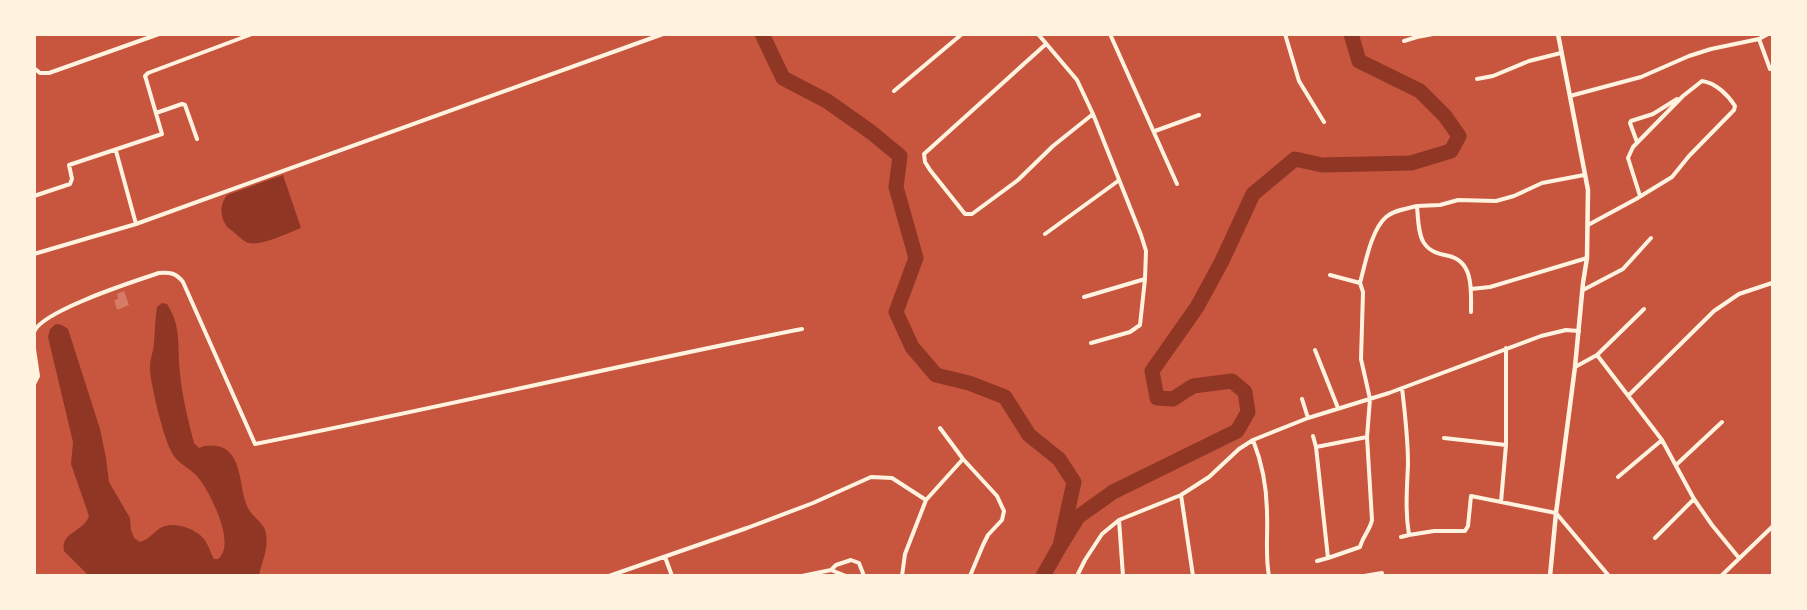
<svg xmlns="http://www.w3.org/2000/svg" width="1807" height="610" font-family="'Zilla Slab',serif">
	<style>
		.water { fill: #8f3625 }
		.lines { fill: none; stroke-linecap: round; stroke-linejoin: round }
		.river { stroke: #8f3625; stroke-width: 15 }
		.building { fill: #d67c66 }
		.minor { stroke: #fff3e0; stroke-width: 4 }
		.secondary { stroke: #fff3e0; stroke-width: 4.5 }
	</style>
	<rect width="100%" height="100%" fill="#c8553d"/>
	<path class="water" d="M 283,175 L 301,228 C 288,233 258,248 246,242 C 239,238 234,231 227,227 C 220,216 219,206 227,195 Z
		M 162,303 L 167,304 C 182,327 177,347 180,373 C 182,396 188,420 194,443 L 199,448 C 205,445 211,445 217,446 C 244,451 238,489 248,508 C 252,516 262,522 265,530 C 270,546 262,561 259,575 L 88,575 L 64,551 C 60,532 84,532 89,516 L 71,464 L 73,442 L 48,337 L 50,329 L 56,324 L 62,325 L 68,329 L 100,429 L 106,458 L 109,482 L 130,518 L 131,530 L 134,538 L 140,542 C 149,539 152,534 159,529 C 171,520 194,528 203,538 C 208,543 210,552 214,559 L 218,559 C 237,545 210,491 197,476 C 189,467 177,464 171,451 C 163,435 152,390 150,371 C 149,362 153,353 154,344 C 155,331 155,320 157,307 Z"/>
	<g class="lines">
		<path class="river" d="M 762,34 L 783,78 L 827,101 L 871,132 L 900,156 L 896,187 L 916,258 L 896,312 L 912,347 L 936,375 L 969,383 L 1005,397 L 1029,435 L 1059,459 L 1074,482 L 1060,546 L 1043,576
			M 1060,546 L 1078,517 L 1113,492 L 1237,431 L 1248,412 L 1245,392 L 1232,381 L 1193,386 L 1173,399 L 1157,398 L 1152,371 L 1197,307 L 1222,261 L 1253,194 L 1295,159 L 1322,165 L 1411,163 L 1451,151 L 1459,136 L 1445,116 L 1420,91 L 1359,61 L 1351,34"/>
	</g>
	<path class="building" d="M 124,291 L 129,305 L 117,310 L 114,300 L 118,299 L 117,294 Z"/>
	<g class="lines">
		<path class="minor" d="M 1038,34 L 1077,80 L 1093,114 L 1141,235 L 1146,251 L 1145,279 L 1140,325 L 1130,332 L 1091,343
			M 1110,34 L 1177,184
			M 1285,34 L 1299,81 L 1324,122
			M 1759,39 L 1770,69
			M 1404,41 L 1417,37 L 1433,34
			M 1046,44 L 924,154 L 925,162 L 930,170 L 965,214 L 972,214 L 1018,180 L 1053,146 L 1093,114
			M 34,68 L 40,73 L 49,73 L 159,34
			M 1477,79 L 1493,76 L 1529,61 L 1561,53
			M 894,91 L 962,34
			M 1570,96 L 1641,77 L 1689,56 L 1711,49 L 1759,39 L 1768,34
			M 156,113 L 182,104 L 185,105 L 197,139
			M 1155,131 L 1199,115
			M 1637,142 L 1630,123 L 1631,121 L 1653,114 L 1677,99
			M 116,151 L 136,224
			M 34,196 L 70,184 L 72,179 L 69,165 L 162,134 L 146,79 L 145,76 L 148,73 L 252,34
			M 1417,206 L 1440,205 L 1458,200 L 1496,201 L 1514,196 L 1542,183 L 1584,175
			M 1588,225 L 1636,199 L 1672,177 L 1689,156 L 1734,110 L 1735,106 C 1728,95 1716,83 1702,81 L 1683,96 L 1633,147 L 1628,158 L 1640,196
			M 1045,234 L 1118,181
			M 34,254 L 136,224 L 663,34
			M 1330,275 L 1360,283 L 1363,292 L 1361,359 L 1370,399 L 1367,437 L 1372,520 C 1370,530 1363,536 1360,547 L 1328,558 L 1316,447 L 1367,437
			M 1360,283 C 1365,265 1371,230 1386,217 C 1394,210 1406,209 1417,206 C 1418,217 1418,234 1424,243 C 1430,252 1439,254 1449,256 C 1474,262 1471,291 1471,312
			M 1471,289 L 1490,287 L 1587,258
			M 1583,290 L 1623,269 L 1651,238
			M 1084,297 L 1145,279
			M 34,332 C 41,311 135,281 159,273 C 170,272 176,273 183,282 L 255,444 C 438,408 619,365 802,329
			M 34,349 L 38,376 L 34,384
			M 1315,350 L 1338,408
			M 1597,355 L 1644,309
			M 1575,367 L 1597,355 L 1662,440 L 1694,499 L 1712,525 L 1739,558
			M 1629,395 L 1714,311 L 1739,294 L 1772,283
			M 1302,399 L 1308,418
			M 940,428 L 963,459 L 997,496 L 1004,511 L 1002,520 L 988,535 L 983,545 L 970,576
			M 1313,436 L 1316,447
			M 1444,438 L 1506,445
			M 1253,440 C 1262,463 1267,490 1267,514 C 1268,535 1265,555 1269,576
			M 1676,465 L 1722,422
			M 1618,477 L 1662,440
			M 1181,495 L 1193,576
			M 1501,502 L 1506,445 L 1506,348
			M 1119,520 L 1123,576
			M 1409,535 L 1434,531 L 1465,531 L 1468,526 L 1471,496 L 1556,513 L 1609,576
			M 1401,537 L 1409,535 C 1405,511 1407,488 1408,464 C 1408,439 1405,413 1402,388
			M 1655,538 L 1694,499
			M 665,557 L 672,576
			M 1317,561 L 1328,558
			M 831,570 L 836,565 L 851,560 L 859,563 L 864,576
			M 609,576 L 747,528 L 813,503 L 871,477 L 892,478 L 926,500
			M 802,576 L 831,570 L 846,576
			M 902,576 L 905,554 L 926,500 L 963,459
			M 1077,576 L 1085,560 L 1102,534 L 1119,520 L 1181,495 L 1209,477 L 1239,449 L 1253,440 L 1308,418 L 1389,393 L 1541,336 L 1566,330 L 1579,331
			M 1364,576 L 1382,573
			M 1721,576 L 1772,527"/>
		<path class="secondary" d="M 1550,576 L 1556,513 L 1575,367 L 1583,283 L 1587,258 L 1588,190 L 1558,34"/>
	</g>
	<rect width="1807" height="610" fill="none" stroke="#fff3e0" stroke-width="72"/>
</svg>
